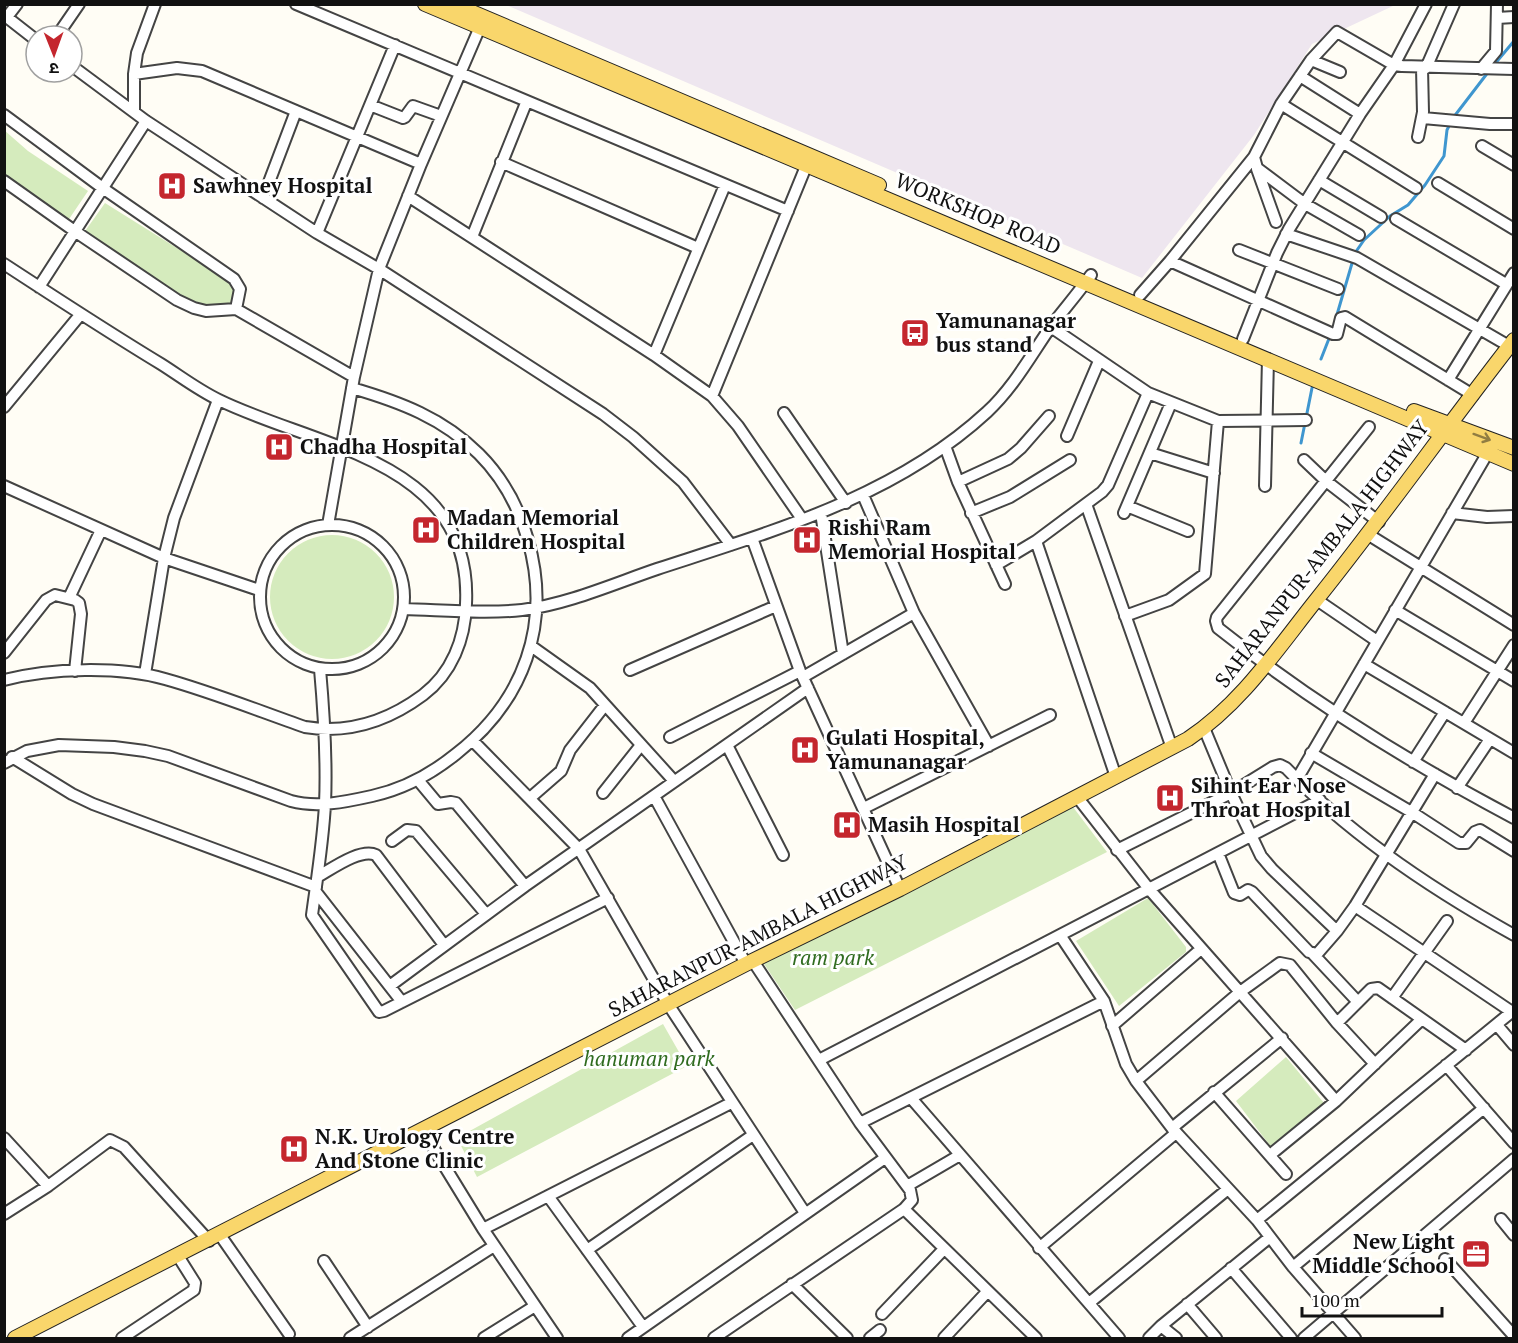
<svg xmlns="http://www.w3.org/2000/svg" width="1518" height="1343" font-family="'PT Serif','Noto Sans Devanagari',serif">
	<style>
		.industrial { fill: #eee6ef }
		.green { fill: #d5ebbd }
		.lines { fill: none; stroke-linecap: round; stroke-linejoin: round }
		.stream { stroke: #3f96cf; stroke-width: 3 }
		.minor-casing { stroke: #444; stroke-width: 14 }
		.major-casing { stroke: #222; stroke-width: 16 }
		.minor { stroke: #fff; stroke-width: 10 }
		.major { stroke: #f9d66b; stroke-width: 14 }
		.oneway { stroke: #917d42 }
		.labels { text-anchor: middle; stroke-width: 6; stroke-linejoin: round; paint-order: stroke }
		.poi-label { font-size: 21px; font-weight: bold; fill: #111; stroke: #fff; text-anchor: start }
		.street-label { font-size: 21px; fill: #111; stroke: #fff }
		.park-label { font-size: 21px; font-style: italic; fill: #2f6b1f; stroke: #fff }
	</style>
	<rect width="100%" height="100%" fill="#fffdf5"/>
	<path class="industrial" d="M 506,5 L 1395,5 L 1312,44 L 1254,135 L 1142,278 Z"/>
	<path class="green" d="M 4,130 L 28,151 L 88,191 L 65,225 L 5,179 Z
		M 105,203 L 228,280 L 235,292 L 233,307 L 219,309 L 183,298 L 83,234 Z
		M270 597a62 62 0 1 1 124 0a62 62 0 1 1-124 0Z
		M 1073,807 L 1107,852 L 795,1010 L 762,961 Z
		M 1148,898 L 1186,947 L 1186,952 L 1119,1006 L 1076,941 Z
		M 663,1024 L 687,1066 L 477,1177 L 457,1138 Z
		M 1286,1057 L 1324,1103 L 1271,1147 L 1236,1101 Z"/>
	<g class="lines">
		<path class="stream" d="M 1493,66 L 1514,41
			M 1336,318 L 1355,253 L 1364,240 L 1390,216 L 1408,205 L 1425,185 L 1444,156 L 1447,130 L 1453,118 L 1489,71
			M 1321,359 L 1330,336
			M 1301,443 L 1312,388"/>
		<g class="minor-casing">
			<path id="minor" d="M 296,4 L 788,211
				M 4,15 L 36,40
				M 7,17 L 17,4
				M 1497,18 L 1514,17
				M 57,36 L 79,4
				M 1311,60 L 1340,72
				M 72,66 L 146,121 L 317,233 L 379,269 L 603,414 L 633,437 L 683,482 L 731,545
				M 1426,68 L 1454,4
				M 1481,69 L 1496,51 L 1497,4
				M 134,74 L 177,68 L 202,71 L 421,164
				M 1300,76 L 1360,114
				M 1281,104 L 1416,188
				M 370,105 L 403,118 L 405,117 L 413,106 L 441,116
				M 134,111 L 134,74 L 137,53 L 155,4
				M 4,115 L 104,189 L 234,279 L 240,289 L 236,309
				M 1423,118 L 1490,124 L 1514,124
				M 1418,137 L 1423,112 L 1422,68
				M 1482,146 L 1514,165
				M 1254,157 L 1257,168 L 1305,204 L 1359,235
				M 501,162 L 698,248
				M 1257,169 L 1276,222
				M 1319,180 L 1381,217
				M 4,181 L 76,232 L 177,300 L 194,308 L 206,311 L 236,309 L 354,377
				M 1438,183 L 1514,229
				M 408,196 L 654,355 L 712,396 L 738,426 L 802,519
				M 263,198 L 296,111
				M 1396,219 L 1506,284
				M 317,233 L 395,45
				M 1286,234 L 1357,258 L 1509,346
				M 472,237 L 526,103
				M 1239,250 L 1338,289
				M 1170,261 L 1333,334 L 1337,334 L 1341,318 L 1345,317 L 1473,395
				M 4,264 C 56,298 108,332 161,364 C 180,376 198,390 219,400 C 317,448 473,460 466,604 C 465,639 452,673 423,695 C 388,721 348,734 305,727 C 259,711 212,692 165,679 C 119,666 51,668 4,680
				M 39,287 L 146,121
				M 1140,295 L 1170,261 L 1254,157 L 1281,104 L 1311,60 L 1337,32 L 1394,65 L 1402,66 L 1514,69
				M 1051,327 L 1148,393 L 1218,421 L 1306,420
				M 1243,339 L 1277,253 L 1289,229 L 1360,114 L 1394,65 L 1426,4
				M 654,355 L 725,185
				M 1448,380 L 1514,273
				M 712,396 L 809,159
				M 4,407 L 80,315
				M 784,413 L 846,503
				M 1369,427 L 1217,617 L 1216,621 L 1218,628 C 1310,701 1410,763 1514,818
				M 1067,436 L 1099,361
				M 945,446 L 958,482 L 1005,584
				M 1150,453 L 1214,473
				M 1304,460 L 1326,481 L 1379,522
				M 958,482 L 1008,459 L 1021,448 L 1049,416
				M 4,486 L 164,558 L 259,590
				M 1265,486 L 1268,359
				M 863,495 L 914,613 L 989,746
				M 1086,504 L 1172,748
				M 1127,506 L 1188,531
				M 821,513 L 843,654
				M 971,513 L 1010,497 L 1070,460
				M 1124,513 L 1171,403
				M 1452,513 L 1487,517 L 1514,516
				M260 597a72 72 0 1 1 144 0a72 72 0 1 1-144 0Z
				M 328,525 L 354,377 L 379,269 L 421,164 L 483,20
				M 1369,535 L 1514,625
				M 752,538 L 800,671 L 900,889
				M 996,565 L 1036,541
				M 69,598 L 101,530
				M 1317,600 L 1377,641
				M 404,609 C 442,610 485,614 522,610 C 568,604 613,584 657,569 C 773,531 895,497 987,412 C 1014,387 1031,355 1052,325 C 1065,308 1079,292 1091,275
				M 1395,610 L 1514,681
				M 1125,616 L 1169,600 L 1205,574 L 1218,421
				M 531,646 L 590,688 L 674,781
				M 4,653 L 46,600 L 55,595 L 75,600 L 79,603 L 81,614 L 75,671
				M 1364,664 L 1514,753
				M 320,669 C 324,714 327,759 325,804 C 323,842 317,878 312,915 L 379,1012 L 384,1011 L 608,898
				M 630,670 L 776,606
				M 145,674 L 164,558 L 174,518 L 218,400
				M 803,677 L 914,613
				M 1464,723 L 1514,645
				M 1204,728 L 1231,793 L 1261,856 L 1272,869 L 1337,931
				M 670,737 L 800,671
				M 473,741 L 579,849 L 668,1004 L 805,1213
				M 727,745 L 783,855
				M 1311,753 L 1413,813 L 1459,843 L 1466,843 L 1475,832 L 1480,830 L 1514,851
				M 12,757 L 72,794 L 93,804 L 316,887
				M 1413,762 L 1445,712
				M 4,763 L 27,751 L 59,745 L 114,747 L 145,751 L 168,756 L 291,801 C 317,808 345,802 372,796 C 404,789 430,775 456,754 C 524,701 552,624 528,540 C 519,508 503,478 479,454 C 443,418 400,402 352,388
				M 1116,777 L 1036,541 L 1102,492 L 1108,485 L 1148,393
				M 1297,779 L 1487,454
				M 418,780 L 438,804 L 451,802 L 456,803 L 525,886
				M 1457,788 L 1490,739
				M 603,793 L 641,745
				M 654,796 L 746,964
				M 530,798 L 561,771 L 570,750 L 605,705
				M 1078,798 L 1149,889 L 1336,1101
				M 864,808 L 1050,715
				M 392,841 L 407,830 L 416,831 L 486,914
				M 1117,850 L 1231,793 L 1273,767 L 1280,765 L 1286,768 C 1350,835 1433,890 1514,935
				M 1218,853 L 1234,893 L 1240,895 L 1248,890 L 1252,892 L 1309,952 L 1317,954 L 1337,931 L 1355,906 L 1435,774
				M 319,876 C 333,868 361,848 376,855 L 444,945
				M 316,892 L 402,1002
				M 1355,906 L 1512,1012
				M 1060,935 L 1104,1001 L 1126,1064 L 1136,1081 L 1172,1128 L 1257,1220 L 1293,1267 L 1355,1338
				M 1313,954 L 1358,1002
				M 391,985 L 525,886 L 808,688
				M 1392,998 L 1447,921
				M 1337,1023 L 1371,989 L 1378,988 L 1466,1050
				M 1497,1025 L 1514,1045
				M 1112,1026 L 1201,949
				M 819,1060 L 1320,800
				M 1446,1065 L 1514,1143
				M 1136,1081 L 1240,992 L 1280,963 L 1290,965 L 1337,1023 L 1375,1064
				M 1214,1092 L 1286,1174
				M 911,1098 L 1119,1338
				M 860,1123 L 1104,1001
				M 1172,1128 L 1282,1038
				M 423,1131 L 483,1229 L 557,1338
				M 4,1138 L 48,1186
				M 1270,1155 L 1336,1101 L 1422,1019
				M 907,1186 L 960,1155
				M 548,1196 L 643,1327
				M 904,1209 L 1036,1338
				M 4,1214 L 48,1186 L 110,1140 L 124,1147 L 209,1241
				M 1501,1219 L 1514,1235
				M 1257,1220 L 1514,1010
				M 483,1229 L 731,1103
				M 220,1235 L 289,1334
				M 1039,1248 L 1176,1133
				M 587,1250 L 753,1135
				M 1445,1259 L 1514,1336
				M 324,1261 L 368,1327
				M 1293,1267 L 1484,1108
				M 1231,1268 L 1291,1338
				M 792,1284 L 847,1338
				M 1089,1303 L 1228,1189
				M 1187,1304 L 1216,1338
				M 882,1314 L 944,1249
				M 1161,1326 L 1176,1338
				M 122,1338 L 194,1290 L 195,1283 L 178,1256
				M 350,1338 L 494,1246
				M 484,1338 L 535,1306
				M 628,1338 L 885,1158
				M 714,1338 L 904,1209 L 912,1200 L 910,1190 L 860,1123 L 753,961
				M 870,1338 L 880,1330
				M 944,1338 L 987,1292
				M 1149,1338 L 1161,1326 L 1270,1237
				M 1304,1338 L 1514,1159"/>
		</g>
		<g class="major-casing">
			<path id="major" d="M 425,4 L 1514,464
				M 453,4 L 879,185
				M 1414,411 L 1514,448
				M 15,1338 L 746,964 L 900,889 L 1188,739 C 1242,703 1277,649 1317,599 C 1385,514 1447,426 1514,340"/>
		</g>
		<use href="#minor" class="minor"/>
		<use href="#major" class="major"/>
	</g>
	<defs><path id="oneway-shaft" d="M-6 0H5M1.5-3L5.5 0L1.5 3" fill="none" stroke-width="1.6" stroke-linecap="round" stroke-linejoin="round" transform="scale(1.5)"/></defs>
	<use class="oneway" href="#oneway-shaft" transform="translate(1482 437) rotate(20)"/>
	<defs>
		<g id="hospital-square" transform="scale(1.5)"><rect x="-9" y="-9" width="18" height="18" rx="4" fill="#c4262e" stroke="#fff"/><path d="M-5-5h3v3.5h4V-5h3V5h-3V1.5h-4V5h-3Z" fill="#fff"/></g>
		<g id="bus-square" transform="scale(1.5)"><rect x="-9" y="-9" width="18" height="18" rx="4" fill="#c4262e" stroke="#fff"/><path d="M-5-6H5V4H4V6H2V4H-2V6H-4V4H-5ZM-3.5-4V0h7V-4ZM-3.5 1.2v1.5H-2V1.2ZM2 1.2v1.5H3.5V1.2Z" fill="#fff"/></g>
		<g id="office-square" transform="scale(1.5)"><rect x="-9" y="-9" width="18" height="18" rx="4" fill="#c4262e" stroke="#fff"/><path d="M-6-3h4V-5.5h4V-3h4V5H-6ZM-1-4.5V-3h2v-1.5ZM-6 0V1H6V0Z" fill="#fff"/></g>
	</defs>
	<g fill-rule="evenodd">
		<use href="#hospital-square" x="172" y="186"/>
		<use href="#bus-square" x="915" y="333"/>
		<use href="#hospital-square" x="279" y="447"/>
		<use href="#hospital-square" x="426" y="530"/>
		<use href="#hospital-square" x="807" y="540"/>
		<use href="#hospital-square" x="805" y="750"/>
		<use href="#hospital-square" x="1170" y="798"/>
		<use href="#hospital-square" x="847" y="825"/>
		<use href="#hospital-square" x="294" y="1149"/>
		<use href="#office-square" x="1476" y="1254"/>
	</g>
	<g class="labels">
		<g class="poi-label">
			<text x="193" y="193">Sawhney Hospital</text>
			<text x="936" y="328">Yamunanagar<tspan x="936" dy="24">bus stand</tspan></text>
			<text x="300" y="454">Chadha Hospital</text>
			<text x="447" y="525">Madan Memorial<tspan x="447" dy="24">Children Hospital</tspan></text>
			<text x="828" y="535">Rishi Ram<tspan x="828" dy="24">Memorial Hospital</tspan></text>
			<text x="826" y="745">Gulati Hospital,<tspan x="826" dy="24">Yamunanagar</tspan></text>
			<text x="1191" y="793">Sihint Ear Nose<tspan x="1191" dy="24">Throat Hospital</tspan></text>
			<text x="868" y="832">Masih Hospital</text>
			<text x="315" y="1144">N.K. Urology Centre<tspan x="315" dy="24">And Stone Clinic</tspan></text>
			<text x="1455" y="1249" text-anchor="end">New Light<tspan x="1455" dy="24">Middle School</tspan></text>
		</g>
		<g class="street-label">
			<text transform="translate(978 214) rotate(23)" y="7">WORKSHOP ROAD</text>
			<text transform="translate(1322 554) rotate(-52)" y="7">SAHARANPUR-AMBALA HIGHWAY</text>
			<text transform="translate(758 936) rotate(-27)" y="7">SAHARANPUR-AMBALA HIGHWAY</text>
		</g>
		<g class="park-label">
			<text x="833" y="965">ram park</text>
			<text x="649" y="1066">hanuman park</text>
		</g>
	</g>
	<rect width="1518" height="1343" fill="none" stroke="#111111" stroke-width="12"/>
	<g transform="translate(54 54) rotate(179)"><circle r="28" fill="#ffffff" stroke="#a0a0a0" stroke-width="1.5"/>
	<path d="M0-4.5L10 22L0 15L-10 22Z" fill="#c4262e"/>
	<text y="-9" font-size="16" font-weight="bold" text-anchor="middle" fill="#111111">उ</text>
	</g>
	<path d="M1302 1307v9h140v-9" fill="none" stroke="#111111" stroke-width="3"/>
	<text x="1311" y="1307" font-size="18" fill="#111111" stroke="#ffffff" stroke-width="4.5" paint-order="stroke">100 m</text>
</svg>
